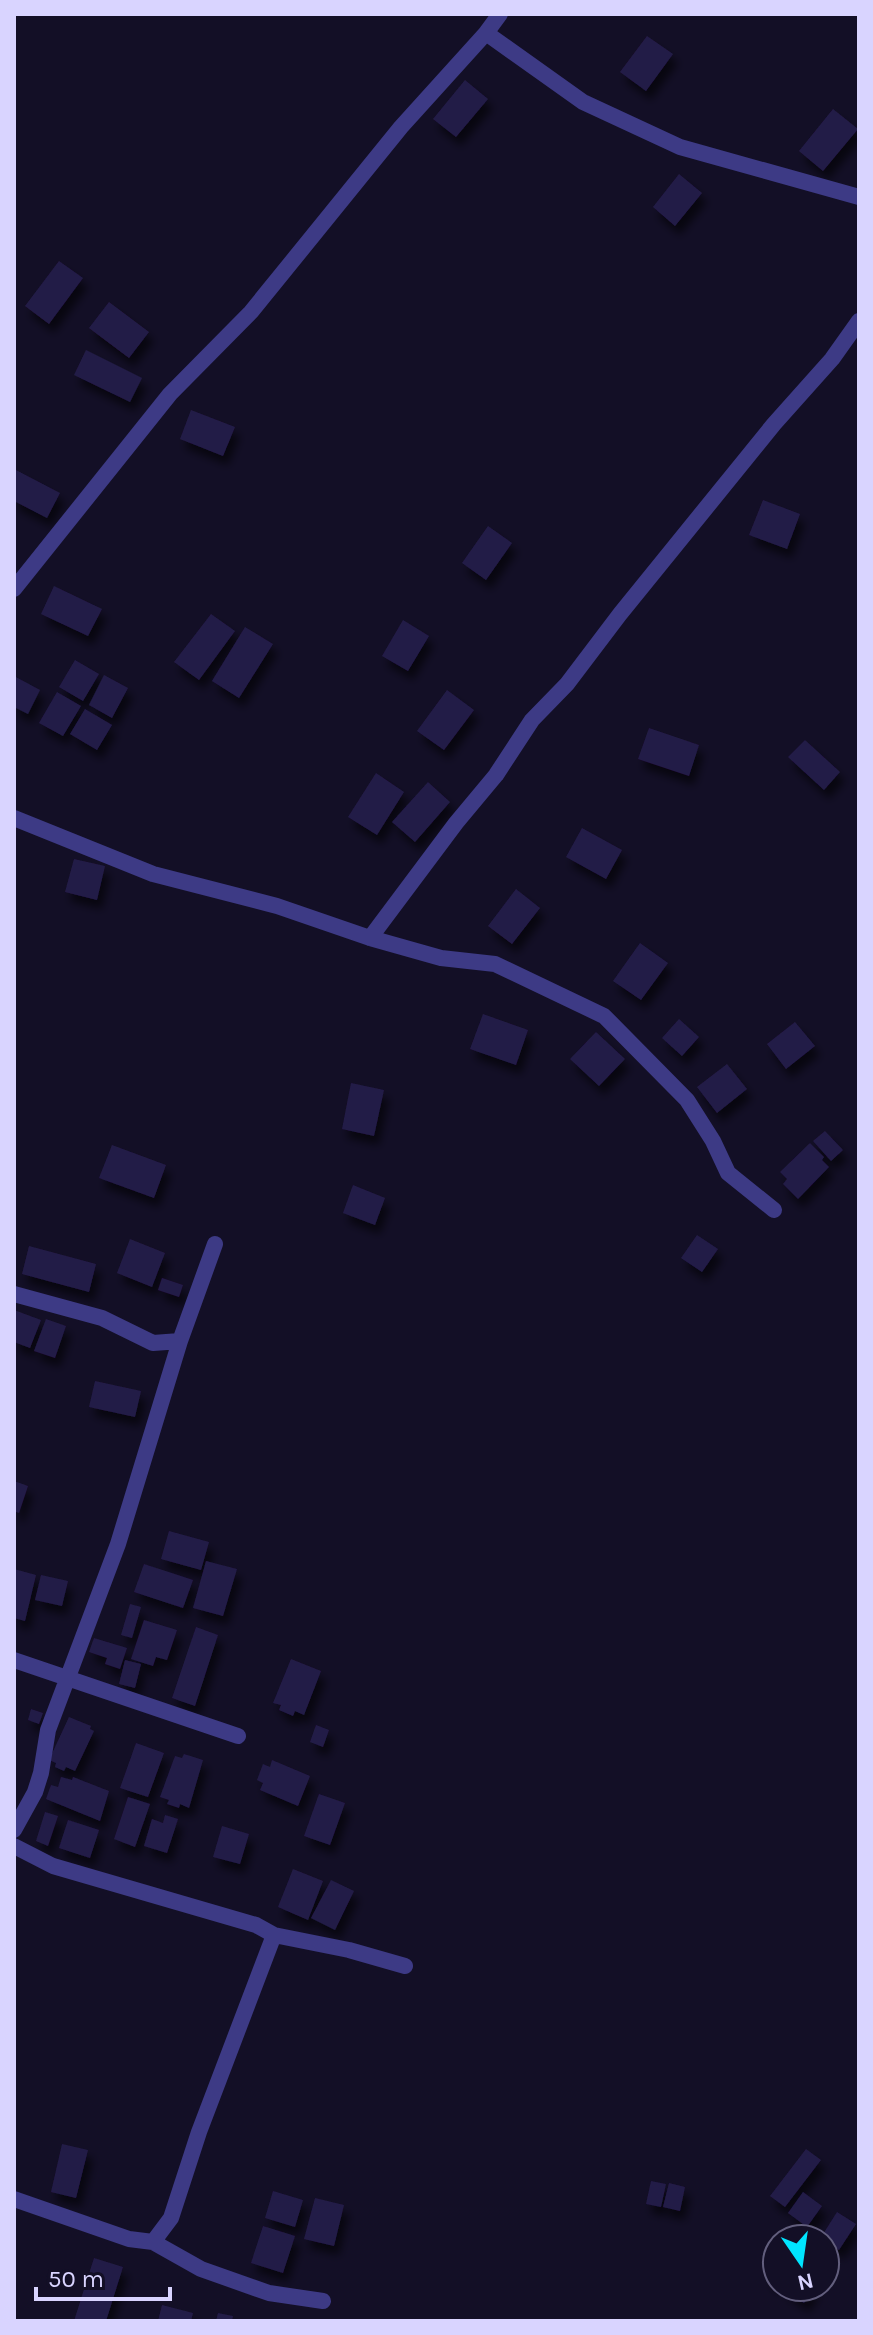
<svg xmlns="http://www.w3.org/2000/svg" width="873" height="2335" font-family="Karla,sans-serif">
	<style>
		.building { fill: #241b47; filter: url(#shadow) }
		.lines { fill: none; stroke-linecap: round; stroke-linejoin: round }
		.minor { stroke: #3d3a85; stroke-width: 16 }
	</style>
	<defs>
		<filter id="shadow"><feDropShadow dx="5" dy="9" stdDeviation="4" flood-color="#0009"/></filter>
	</defs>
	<rect width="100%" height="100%" fill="#130f26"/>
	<path class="building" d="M 647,36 L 673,54 L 646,91 L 620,72 Z
		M 465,80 L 488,99 L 456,137 L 433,119 Z
		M 833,109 L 858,129 L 823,171 L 799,151 Z
		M 679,174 L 702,193 L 675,226 L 653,207 Z
		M 59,261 L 83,278 L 49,324 L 25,306 Z
		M 109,302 L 149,332 L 129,358 L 89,328 Z
		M 86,350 L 142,378 L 130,402 L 74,375 Z
		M 191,410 L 235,427 L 223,456 L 180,439 Z
		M 14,469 L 60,493 L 47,518 L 14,501 Z
		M 763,500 L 800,514 L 787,549 L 749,535 Z
		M 488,526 L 512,543 L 486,580 L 462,563 Z
		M 54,586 L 102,609 L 88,636 L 41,614 Z
		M 211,614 L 235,631 L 199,680 L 174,662 Z
		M 403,620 L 429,636 L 408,671 L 382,656 Z
		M 245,627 L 273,644 L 239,698 L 212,681 Z
		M 75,660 L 99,674 L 83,701 L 59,687 Z
		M 104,675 L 128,688 L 112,718 L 89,705 Z
		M 14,676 L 40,690 L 28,714 L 14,707 Z
		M 447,690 L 474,710 L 444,750 L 417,731 Z
		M 57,692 L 81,706 L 63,736 L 39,723 Z
		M 85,709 L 112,725 L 97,750 L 70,734 Z
		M 649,728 L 699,745 L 689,776 L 638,759 Z
		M 805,740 L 840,772 L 824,790 L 788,757 Z
		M 376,773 L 404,792 L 377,835 L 348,817 Z
		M 428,782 L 450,802 L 415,842 L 392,822 Z
		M 582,828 L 622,850 L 606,879 L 566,857 Z
		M 74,859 L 105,866 L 97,900 L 65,892 Z
		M 516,889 L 540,908 L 512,944 L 488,926 Z
		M 640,943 L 668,963 L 641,1000 L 613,981 Z
		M 483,1014 L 528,1030 L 516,1065 L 470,1049 Z
		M 679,1019 L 699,1037 L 682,1056 L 662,1038 Z
		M 795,1022 L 815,1046 L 786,1069 L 767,1044 Z
		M 596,1032 L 625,1059 L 599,1086 L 570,1059 Z
		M 727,1064 L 747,1089 L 717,1113 L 697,1087 Z
		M 351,1083 L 384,1090 L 374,1136 L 342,1129 Z
		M 825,1131 L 843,1150 L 831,1161 L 813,1141 Z
		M 810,1143 L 824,1157 L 822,1160 L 829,1167 L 798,1199 L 783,1184 L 787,1179 L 780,1172 Z
		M 112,1145 L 166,1165 L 154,1198 L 99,1178 Z
		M 353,1185 L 385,1198 L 375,1225 L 343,1213 Z
		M 697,1235 L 718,1249 L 702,1272 L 681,1258 Z
		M 130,1239 L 165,1253 L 152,1287 L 117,1273 Z
		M 29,1246 L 96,1264 L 89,1292 L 22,1274 Z
		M 162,1278 L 183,1285 L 179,1297 L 158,1290 Z
		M 14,1310 L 41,1320 L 30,1348 L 14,1342 Z
		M 46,1319 L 66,1326 L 55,1358 L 34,1351 Z
		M 95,1381 L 141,1391 L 135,1417 L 89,1407 Z
		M 14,1481 L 28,1486 L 19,1513 L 14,1511 Z
		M 169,1531 L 209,1542 L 201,1570 L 161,1559 Z
		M 206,1561 L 237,1569 L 223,1616 L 193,1608 Z
		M 144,1564 L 193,1580 L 183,1608 L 134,1592 Z
		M 14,1569 L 36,1575 L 25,1621 L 14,1618 Z
		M 41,1575 L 68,1581 L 62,1606 L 35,1600 Z
		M 130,1604 L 141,1607 L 132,1638 L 121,1635 Z
		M 144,1620 L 177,1630 L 167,1660 L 156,1657 L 153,1666 L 131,1659 Z
		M 196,1627 L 218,1635 L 195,1706 L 172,1698 Z
		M 94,1638 L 127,1648 L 120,1669 L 105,1664 L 107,1658 L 89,1652 Z
		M 291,1659 L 321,1671 L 304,1715 L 295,1711 L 293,1716 L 279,1710 L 281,1705 L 273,1703 Z
		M 125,1660 L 141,1664 L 135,1688 L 119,1684 Z
		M 31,1709 L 43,1713 L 39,1724 L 28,1720 Z
		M 69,1717 L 91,1726 L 90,1729 L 94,1731 L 75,1771 L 66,1767 L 64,1771 L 55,1767 L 56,1763 L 49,1760 Z
		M 316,1725 L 329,1730 L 323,1747 L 310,1742 Z
		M 136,1743 L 164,1753 L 148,1797 L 120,1788 Z
		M 184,1754 L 203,1760 L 189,1808 L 180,1804 L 179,1808 L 167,1804 L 169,1800 L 160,1797 L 175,1756 L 182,1758 Z
		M 272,1760 L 310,1776 L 298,1806 L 260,1790 L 263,1783 L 257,1780 L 263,1764 L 270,1767 Z
		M 61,1777 L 72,1780 L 73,1777 L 109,1791 L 100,1821 L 46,1799 L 51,1785 L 58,1787 Z
		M 319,1794 L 345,1803 L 330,1845 L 304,1836 Z
		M 128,1797 L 150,1804 L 135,1847 L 114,1839 Z
		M 45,1812 L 58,1816 L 48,1846 L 36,1841 Z
		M 165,1815 L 178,1819 L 167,1853 L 144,1846 L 152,1819 L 163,1823 Z
		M 68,1820 L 99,1830 L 90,1858 L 59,1848 Z
		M 222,1826 L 249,1834 L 240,1864 L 213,1857 Z
		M 293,1869 L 323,1881 L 308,1920 L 278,1907 Z
		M 331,1880 L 354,1891 L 335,1930 L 311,1918 Z
		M 62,2144 L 88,2150 L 76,2198 L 51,2192 Z
		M 806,2149 L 821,2160 L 785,2207 L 770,2196 Z
		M 651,2181 L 666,2184 L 661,2207 L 646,2204 Z
		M 669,2183 L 685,2187 L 680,2211 L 663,2207 Z
		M 273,2191 L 303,2200 L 295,2227 L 265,2218 Z
		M 803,2192 L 822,2206 L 807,2227 L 788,2213 Z
		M 315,2198 L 344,2205 L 334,2246 L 304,2239 Z
		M 837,2212 L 856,2224 L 839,2250 L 825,2242 L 825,2239 L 820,2239 Z
		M 263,2226 L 295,2236 L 283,2273 L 251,2263 Z
		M 94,2258 L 123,2267 L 106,2321 L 74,2321 Z
		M 777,2261 L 777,2285 L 766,2277 Z
		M 781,2287 L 815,2287 L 804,2303 Z
		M 162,2305 L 193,2313 L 191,2321 L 158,2321 Z
		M 218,2313 L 233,2316 L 232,2321 L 216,2321 Z"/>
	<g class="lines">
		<path class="minor" d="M 486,33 L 583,102 L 680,147 L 859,197
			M 14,589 L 170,394 L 251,312 L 401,127 L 486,33 L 500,14
			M 14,818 L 153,874 L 277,906 L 370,938 L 441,958 L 495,964 L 604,1016 L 687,1100 L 713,1141 L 728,1173 L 774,1210
			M 370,938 L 456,823 L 496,775 L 532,720 L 567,684 L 620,614 L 774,424 L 832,359 L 859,321
			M 14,1294 L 102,1318 L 153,1343 L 180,1341
			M 14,1660 L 238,1736
			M 14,1830 L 35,1792 L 41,1773 L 48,1730 L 118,1544 L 180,1341 L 215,1244
			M 14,1846 L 53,1866 L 256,1925 L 274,1935 L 349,1950 L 405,1966
			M 14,2199 L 129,2239 L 153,2242 L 201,2269 L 269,2293 L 323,2301
			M 153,2242 L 171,2218 L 199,2132 L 274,1935"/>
	</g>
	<rect width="873" height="2335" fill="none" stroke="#d9d4ff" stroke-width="32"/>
	<g transform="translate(801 2263) rotate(167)"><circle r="38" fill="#130f26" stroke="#625e7d" stroke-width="2"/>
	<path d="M0-6L14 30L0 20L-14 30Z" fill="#00e5ff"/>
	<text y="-12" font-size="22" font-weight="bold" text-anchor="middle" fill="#d9d4ff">N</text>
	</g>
	<path d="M36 2287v12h134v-12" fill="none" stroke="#d9d4ff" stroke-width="4"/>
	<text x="48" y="2287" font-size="24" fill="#d9d4ff" stroke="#130f26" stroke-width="6" paint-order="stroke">50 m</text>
</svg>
